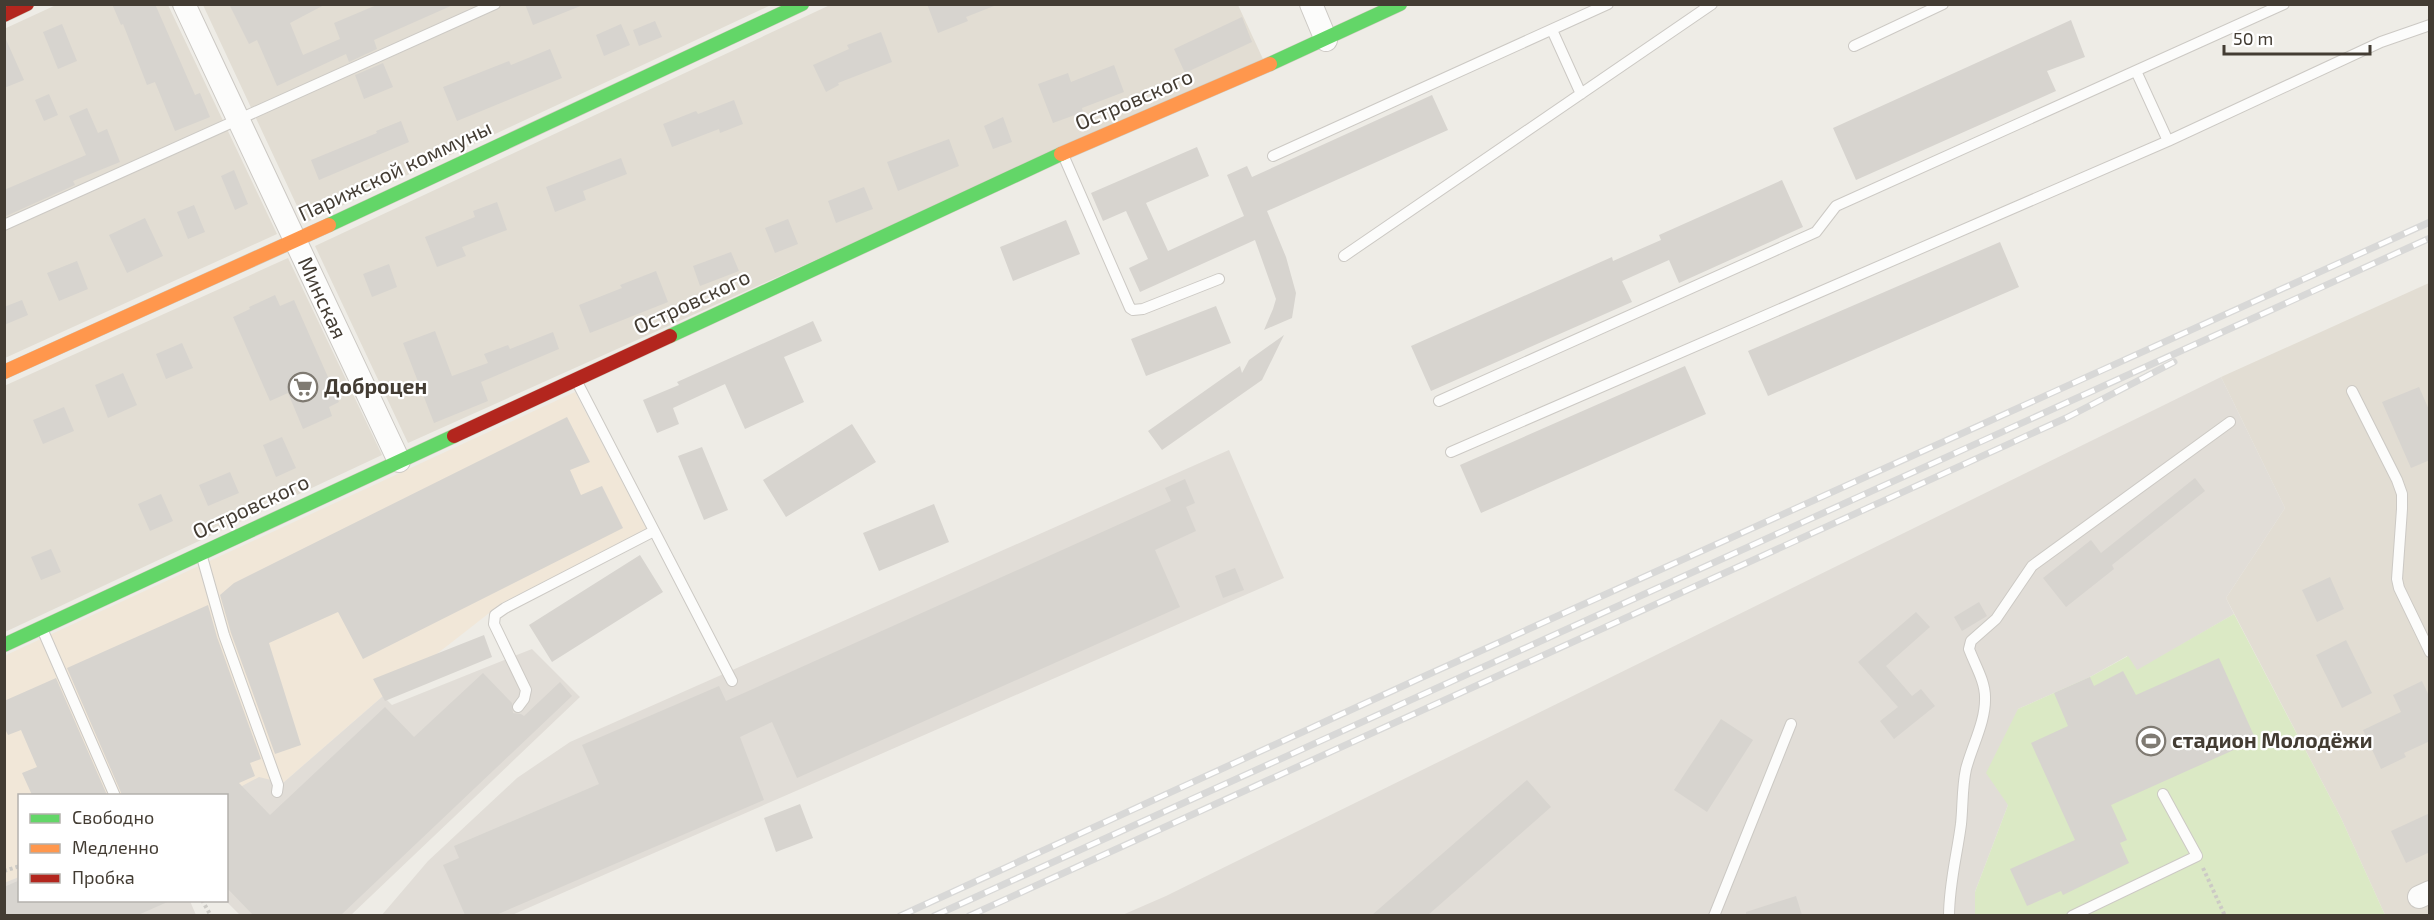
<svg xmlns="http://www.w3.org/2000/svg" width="2434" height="920" font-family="'Exo 2',sans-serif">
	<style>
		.residential { fill: #e2ddd3 }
		.commercial { fill: #f1e7d8 }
		.industrial { fill: #e1ddd7 }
		.green { fill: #dbe9c5 }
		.building { fill: #d7d4cf }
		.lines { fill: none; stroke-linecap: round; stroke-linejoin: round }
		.lane-casing { stroke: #ccc9c4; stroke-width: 12 }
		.street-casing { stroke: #ccc9c4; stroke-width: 24 }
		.fast-casing { stroke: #cfcabe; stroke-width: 15 }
		.slow-casing { stroke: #cfcabe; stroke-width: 15 }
		.jam-casing { stroke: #cfcabe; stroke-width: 15 }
		.path { stroke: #cccac5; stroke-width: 4; stroke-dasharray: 3 3; stroke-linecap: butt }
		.lane { stroke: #fcfcfb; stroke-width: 10 }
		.street { stroke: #fcfcfb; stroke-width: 22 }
		.fast { stroke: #63d668; stroke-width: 14 }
		.slow { stroke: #ff974d; stroke-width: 14 }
		.jam { stroke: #b3261e; stroke-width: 14 }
		.rail-casing { stroke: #d8d8d7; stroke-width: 7 }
		.rail { stroke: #fff; stroke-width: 4.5; stroke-dasharray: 14; stroke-linecap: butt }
		.labels { text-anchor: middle; stroke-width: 4.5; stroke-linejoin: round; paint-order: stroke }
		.street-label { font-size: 21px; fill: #433c33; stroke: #fff }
		.poi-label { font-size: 21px; font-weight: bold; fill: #433c33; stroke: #fff; text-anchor: start }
	</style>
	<rect width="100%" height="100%" fill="#eeece6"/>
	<path class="residential" d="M 56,5 L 168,5 L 277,234 L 5,358 L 4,29 Z
		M 203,5 L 771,5 L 305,223 Z
		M 830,5 L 1238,5 L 1263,59 L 408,443 L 315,246 Z
		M 288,258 L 382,455 L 5,632 L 4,386 Z
		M 2429,283 L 2429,915 L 2385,915 L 2341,818 L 2226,598 L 2285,508 L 2221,377 Z"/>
	<path class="commercial" d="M 575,392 L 647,529 L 502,603 L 383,696 L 283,783 L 226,796 L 20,796 L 19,877 L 5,883 L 4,656 Z"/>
	<path class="industrial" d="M 2221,377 L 2285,508 L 2226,598 L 2234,614 L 2137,671 L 2127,656 L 2090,677 L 2018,709 L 2008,805 L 1975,892 L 1975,915 L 1120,916 L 1166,896 Z
		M 1229,450 L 1284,578 L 512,915 L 381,916 L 428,861 L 517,778 L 570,742 Z
		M 532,649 L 580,697 L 351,915 L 240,915 L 226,901 L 227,800 L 242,786 L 259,777 L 283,783 L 383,696 L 392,705 Z
		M 19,877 L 20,900 L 190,901 L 196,915 L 5,915 L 4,883 Z"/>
	<path class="green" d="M 2234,614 L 2341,818 L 2385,915 L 1975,915 L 1975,892 L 2008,805 L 1986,773 L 2018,709 L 2090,677 L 2128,656 L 2137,670 Z"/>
	<path class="building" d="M 112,4 L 155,4 L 195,95 L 200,93 L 210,117 L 175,131 L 155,82 L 147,85 L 123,24 L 121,25 Z
		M 229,4 L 326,4 L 290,23 L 303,55 L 340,39 L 334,23 L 379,4 L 453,5 L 374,40 L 377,49 L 349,62 L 346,54 L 277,86 L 257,40 L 249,44 Z
		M 525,4 L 583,4 L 583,5 L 533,25 Z
		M 927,4 L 994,4 L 994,6 L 966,17 L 968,21 L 938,33 Z
		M 1242,17 L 1252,42 L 1185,73 L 1174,49 Z
		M 2071,20 L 2085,57 L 2047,71 L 2056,91 L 1856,180 L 1833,128 Z
		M 655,21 L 662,37 L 639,46 L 633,30 Z
		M 62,24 L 77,61 L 58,69 L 43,32 Z
		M 621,24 L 630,45 L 604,56 L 596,35 Z
		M 881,32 L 892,62 L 838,83 L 839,85 L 826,92 L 813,65 L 849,49 L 847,45 Z
		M 4,35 L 24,80 L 4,88 Z
		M 550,49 L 562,78 L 457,121 L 443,87 L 509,61 L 511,65 Z
		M 383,63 L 393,87 L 364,99 L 355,75 Z
		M 1114,65 L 1124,92 L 1082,108 L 1083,112 L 1053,123 L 1038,84 L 1068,73 L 1071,82 Z
		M 49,94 L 58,115 L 44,121 L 35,100 Z
		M 1432,95 L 1448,130 L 1267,211 L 1286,257 L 1296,293 L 1292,318 L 1264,330 L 1273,309 L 1276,299 L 1255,240 L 1140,292 L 1129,268 L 1148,259 L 1126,211 L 1103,221 L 1091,193 L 1197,147 L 1209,176 L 1146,203 L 1168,251 L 1244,216 L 1227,175 L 1247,166 L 1252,177 Z
		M 734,100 L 743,124 L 720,133 L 719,129 L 672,147 L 663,124 L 696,111 L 698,114 Z
		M 87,108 L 98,133 L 107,129 L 120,162 L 73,181 L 75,185 L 4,217 L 4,190 L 86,155 L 69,116 Z
		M 1003,117 L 1012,142 L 993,149 L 984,126 Z
		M 401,121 L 409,142 L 319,180 L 311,160 L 377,133 L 376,131 Z
		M 949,139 L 959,166 L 898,191 L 887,162 Z
		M 621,158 L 627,174 L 583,191 L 586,200 L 555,212 L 546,187 Z
		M 234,170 L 248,204 L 235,210 L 221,176 Z
		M 1782,180 L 1803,227 L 1679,283 L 1669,260 L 1622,281 L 1632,302 L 1431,391 L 1411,346 L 1612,257 L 1613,261 L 1661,240 L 1659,235 Z
		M 864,187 L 873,209 L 836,223 L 828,201 Z
		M 497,202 L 507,230 L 462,247 L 466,256 L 437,267 L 425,237 L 475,217 L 473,211 Z
		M 194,205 L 205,232 L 188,239 L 177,212 Z
		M 145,218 L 163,256 L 127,273 L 109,235 Z
		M 788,219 L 798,244 L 775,253 L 765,228 Z
		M 1066,220 L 1080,254 L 1013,281 L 1000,247 Z
		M 2000,242 L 2019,287 L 1768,396 L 1748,351 Z
		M 731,252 L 739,271 L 700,286 L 693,266 Z
		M 77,261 L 88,289 L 59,301 L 47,273 Z
		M 389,264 L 397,287 L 372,297 L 363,274 Z
		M 656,271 L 668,302 L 590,333 L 579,305 L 622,288 L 620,285 Z
		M 275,295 L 280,306 L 294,300 L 339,402 L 329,407 L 332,416 L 303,429 L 288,393 L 270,401 L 233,317 L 250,309 L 249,307 Z
		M 22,300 L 28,315 L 4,325 L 4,307 Z
		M 1216,306 L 1231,343 L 1146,376 L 1131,339 Z
		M 813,321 L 822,341 L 784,357 L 804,402 L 745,429 L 725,384 L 673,408 L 679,424 L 657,433 L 643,400 L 679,385 L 677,382 Z
		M 435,331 L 452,376 L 488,363 L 484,354 L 508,345 L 510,349 L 553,332 L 559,349 L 481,382 L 488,401 L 434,423 L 403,343 Z
		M 1284,335 L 1262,380 L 1162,450 L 1148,431 L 1240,366 L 1242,373 L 1249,360 Z
		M 182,343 L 193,368 L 166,379 L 156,354 Z
		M 1685,366 L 1706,414 L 1481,513 L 1460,465 Z
		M 123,373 L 137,405 L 108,418 L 95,385 Z
		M 2419,387 L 2430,412 L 2430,460 L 2411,468 L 2382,402 Z
		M 64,407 L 74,431 L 43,444 L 33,420 Z
		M 567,417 L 590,462 L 570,470 L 581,495 L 602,486 L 623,528 L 363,659 L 338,612 L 269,643 L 301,745 L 275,754 L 231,633 L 220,595 L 234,583 Z
		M 852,424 L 876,462 L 786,517 L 763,480 Z
		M 282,437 L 296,468 L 276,477 L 263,445 Z
		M 702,447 L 728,510 L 704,520 L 678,456 Z
		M 230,472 L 239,493 L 208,506 L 199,485 Z
		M 2195,478 L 2205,491 L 2112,565 L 2114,569 L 2066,607 L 2043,578 L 2091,540 L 2101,553 Z
		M 1185,479 L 1195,503 L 1186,507 L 1196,531 L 1155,550 L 1180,607 L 797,778 L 772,722 L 740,737 L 764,800 L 496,915 L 465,915 L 443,865 L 459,858 L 454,846 L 599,784 L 582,745 L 719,686 L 726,701 L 1171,501 L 1165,488 Z
		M 161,494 L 173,521 L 150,531 L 138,504 Z
		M 934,504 L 949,542 L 879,571 L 863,533 Z
		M 51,549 L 61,572 L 41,580 L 31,557 Z
		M 640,555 L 663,592 L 552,662 L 529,625 Z
		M 1235,568 L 1244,590 L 1223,598 L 1215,576 Z
		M 2330,577 L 2344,609 L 2317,622 L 2302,590 Z
		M 1979,602 L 1987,616 L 1962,631 L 1954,617 Z
		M 208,605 L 217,637 L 261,759 L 250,763 L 255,776 L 239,783 L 270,815 L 385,707 L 414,737 L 483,673 L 512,703 L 513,713 L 521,714 L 524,716 L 560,682 L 572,696 L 341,915 L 253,915 L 226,887 L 226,795 L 122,795 L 67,668 Z
		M 1916,612 L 1930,627 L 1886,666 L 1912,696 L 1921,689 L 1935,706 L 1894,739 L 1880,721 L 1898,707 L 1858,662 Z
		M 484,635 L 492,657 L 385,701 L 373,679 Z
		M 2346,640 L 2372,693 L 2342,708 L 2316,655 Z
		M 2219,658 L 2256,740 L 2111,805 L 2127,840 L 2120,843 L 2129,863 L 2063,895 L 2061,891 L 2027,906 L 2010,869 L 2075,840 L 2031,743 L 2068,726 L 2054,693 L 2090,677 L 2094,686 L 2123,671 L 2136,695 Z
		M 56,678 L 107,795 L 32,795 L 22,773 L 37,767 L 21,730 L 8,735 L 4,727 L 4,701 Z
		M 2422,681 L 2430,698 L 2430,741 L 2404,753 L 2406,757 L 2381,769 L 2363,730 L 2401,712 L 2393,695 Z
		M 1721,719 L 1753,740 L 1707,812 L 1674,790 Z
		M 1527,780 L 1551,807 L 1428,915 L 1372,915 Z
		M 800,804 L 813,838 L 776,852 L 764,818 Z
		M 2430,813 L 2430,852 L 2406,863 L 2391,831 Z
		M 20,880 L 20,900 L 172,900 L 138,915 L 4,915 L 4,887 Z
		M 1796,896 L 1802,915 L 1746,915 L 1746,912 Z"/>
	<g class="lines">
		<g class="lane-casing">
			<path id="lane" d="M 1552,30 L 1581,94
				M 1854,46 L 1943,4
				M 2168,141 L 2381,42 L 2430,25
				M 1273,156 L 1608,4
				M 1064,157 L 1130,308 L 1133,310 L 1143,309 L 1219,279
				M 4,225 L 495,4
				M 1344,256 L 1712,4
				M 577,382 L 732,681
				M 2352,391 L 2397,480 L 2402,494 L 2402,509 L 2397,579 L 2399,588 L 2430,652
				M 1439,401 L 1816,232 L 1836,206 L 2284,4
				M 1451,452 L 2168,141 L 2136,71
				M 202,557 L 224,635 L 278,785 L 277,792
				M 43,631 L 115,796
				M 518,707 L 524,699 L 526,690 L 494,624 L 495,615 L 505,608 L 654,531
				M 1714,916 L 1791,724
				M 1949,916 C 1949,884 1957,855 1961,824 C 1963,805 1962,787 1966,769 C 1972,746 1986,721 1985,697 C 1985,681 1975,665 1969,649 L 1971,641 L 1996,619 L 2032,566 L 2230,422
				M 2072,916 L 2197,856 L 2163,794"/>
		</g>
		<g class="street-casing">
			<path id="street" d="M 184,4 L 399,461
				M 1311,4 L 1326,40
				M 2419,897 L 2430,892"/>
		</g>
		<g class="fast-casing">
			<path id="fast" d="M 1270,64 L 1400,4
				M 329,225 L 802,4
				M 670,336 L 1061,154
				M 4,645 L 454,436"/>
		</g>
		<g class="slow-casing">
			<path id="slow" d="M 1061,154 L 1270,64
				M 4,372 L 329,225"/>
		</g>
		<g class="jam-casing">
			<path id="jam" d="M 4,15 L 27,4
				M 454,436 L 670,336"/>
		</g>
		<path class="path" d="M 2203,868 L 2225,916
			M 4,871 L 20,866
			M 202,900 L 211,916"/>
		<use href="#lane" class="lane"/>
		<use href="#street" class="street"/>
		<use href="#fast" class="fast"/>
		<use href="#slow" class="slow"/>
		<use href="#jam" class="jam"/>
		<g class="rail-casing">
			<path id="rail" d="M 900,916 L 1427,675 L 2430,222
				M 934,916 L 2430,238
				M 969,916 L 2066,418 L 2174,362"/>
		</g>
		<use href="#rail" class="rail"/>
	</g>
	<defs>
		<g id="supermarket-ring" transform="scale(1.5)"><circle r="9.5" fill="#fff" stroke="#7f7a72" stroke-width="1.5"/><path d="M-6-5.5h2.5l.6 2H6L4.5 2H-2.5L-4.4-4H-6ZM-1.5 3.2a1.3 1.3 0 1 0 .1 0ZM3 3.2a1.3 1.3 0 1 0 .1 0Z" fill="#7f7a72"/></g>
		<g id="stadium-ring" transform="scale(1.5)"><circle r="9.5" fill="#fff" stroke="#7f7a72" stroke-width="1.5"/><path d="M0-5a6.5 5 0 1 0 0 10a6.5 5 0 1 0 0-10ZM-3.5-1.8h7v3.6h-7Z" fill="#7f7a72"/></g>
	</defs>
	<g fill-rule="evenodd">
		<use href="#supermarket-ring" x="303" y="387"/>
		<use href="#stadium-ring" x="2151" y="741"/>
	</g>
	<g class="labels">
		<g class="street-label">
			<text transform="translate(1134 100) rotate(-23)" y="7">Островского</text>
			<text transform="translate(395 171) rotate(-25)" y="7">Парижской коммуны</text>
			<text transform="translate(322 298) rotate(65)" y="7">Минская</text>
			<text transform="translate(692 302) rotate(-25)" y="7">Островского</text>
			<text transform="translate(251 507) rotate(-25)" y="7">Островского</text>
		</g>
		<g class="poi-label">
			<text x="324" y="394">Доброцен</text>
			<text x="2172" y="748">стадион Молодёжи</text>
		</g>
	</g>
	<rect width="2434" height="920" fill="none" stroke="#433c33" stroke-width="12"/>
	<rect x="18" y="794" width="210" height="108" fill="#ffffff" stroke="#b4b1ad" stroke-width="1.5"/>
	<rect x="30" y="814" width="30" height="9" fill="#63d668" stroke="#b4b1ad" stroke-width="1.5"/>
	<text x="72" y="824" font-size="18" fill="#433c33">Свободно</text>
	<rect x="30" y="844" width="30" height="9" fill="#ff974d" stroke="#b4b1ad" stroke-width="1.5"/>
	<text x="72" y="854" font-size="18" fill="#433c33">Медленно</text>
	<rect x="30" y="874" width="30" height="9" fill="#b3261e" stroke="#b4b1ad" stroke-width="1.5"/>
	<text x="72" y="884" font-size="18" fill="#433c33">Пробка</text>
	<path d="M2224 45v9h146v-9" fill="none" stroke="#433c33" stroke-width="3"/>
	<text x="2233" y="45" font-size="18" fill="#433c33" stroke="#ffffff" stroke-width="4.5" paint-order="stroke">50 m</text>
</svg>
